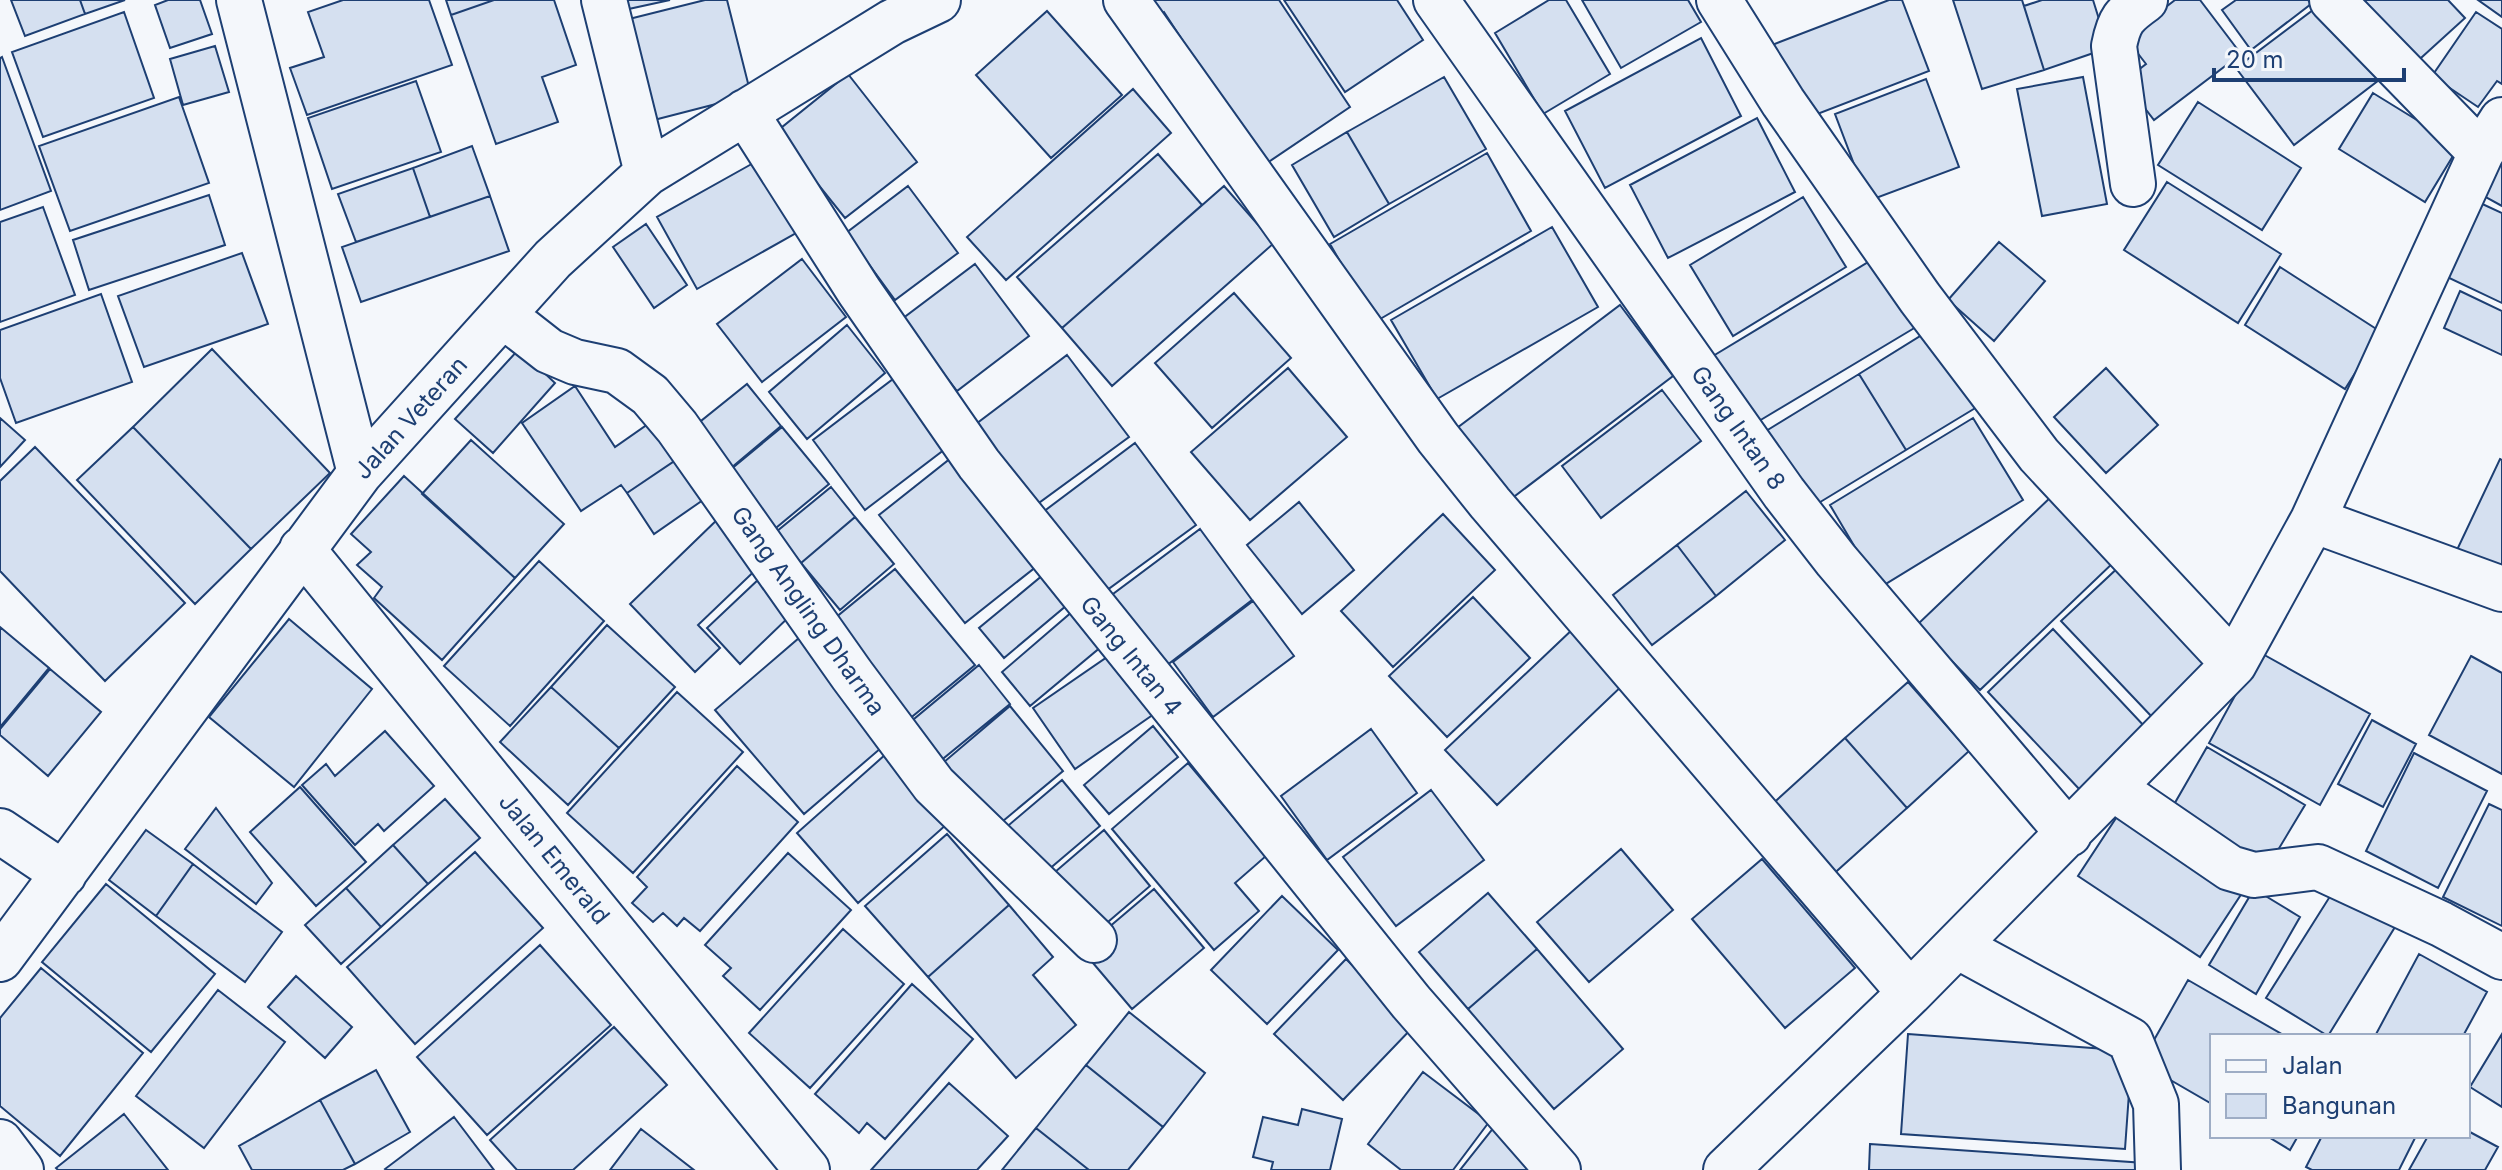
<svg xmlns="http://www.w3.org/2000/svg" width="2502" height="1170" font-family="Inter,sans-serif">
	<style>
		.building { fill: #d5e0f0; stroke: #1d3f73; stroke-width: 2 }
		.lines { fill: none; stroke-linecap: round; stroke-linejoin: round }
		.minor-casing { stroke: #1d3f73; stroke-width: 48 }
		.minor { stroke: #f4f7fb; stroke-width: 44 }
		.labels { text-anchor: middle; stroke-width: 6; stroke-linejoin: round; paint-order: stroke }
		.street-label { font-size: 24px; fill: #1d3f73; stroke: #f4f7fb }
	</style>
	<rect width="100%" height="100%" fill="#f4f7fb"/>
	<path class="building" d="M 11,0 L 80,0 L 85,14 L 25,36 Z
		M 80,0 L 125,0 L 85,14 Z
		M 168,0 L 200,0 L 212,34 L 170,48 L 155,5 Z
		M 343,0 L 429,0 L 452,65 L 307,115 L 290,68 L 324,57 L 308,12 Z
		M 446,0 L 494,0 L 451,15 Z
		M 494,0 L 554,0 L 576,65 L 542,77 L 558,122 L 496,144 L 451,15 Z
		M 622,0 L 670,0 L 624,10 Z
		M 705,0 L 727,0 L 751,95 L 654,120 L 629,19 Z
		M 1135,0 L 1279,0 L 1350,107 L 1264,165 L 1164,12 L 1149,21 Z
		M 1284,0 L 1397,0 L 1423,40 L 1345,92 Z
		M 1549,0 L 1566,0 L 1610,74 L 1543,114 L 1495,33 Z
		M 1582,0 L 1688,0 L 1701,22 L 1621,68 Z
		M 1889,0 L 1902,0 L 1929,71 L 1807,118 L 1772,45 Z
		M 1953,0 L 2022,0 L 2044,70 L 1982,89 Z
		M 2042,0 L 2093,0 L 2108,48 L 2044,70 L 2024,6 Z
		M 2175,0 L 2200,0 L 2241,54 L 2154,120 L 2124,81 L 2146,64 L 2126,38 Z
		M 2236,0 L 2308,0 L 2311,4 L 2251,50 L 2222,10 Z
		M 2364,0 L 2448,0 L 2465,18 L 2411,67 L 2360,11 L 2367,4 Z
		M 2478,0 L 2502,0 L 2502,17 Z
		M 2321,4 L 2379,80 L 2294,145 L 2236,68 Z
		M 1047,11 L 1122,95 L 1051,158 L 976,75 Z
		M 124,12 L 154,98 L 43,137 L 12,52 Z
		M 2476,12 L 2502,29 L 2502,84 L 2497,81 L 2478,107 L 2432,76 Z
		M 1701,38 L 1741,116 L 1605,188 L 1565,111 Z
		M 215,46 L 229,92 L 183,105 L 170,59 Z
		M 2,57 L 51,191 L 0,210 L 0,58 Z
		M 848,74 L 917,162 L 845,218 L 776,132 Z
		M 1444,77 L 1486,149 L 1389,204 L 1347,132 Z
		M 2083,77 L 2107,204 L 2042,216 L 2017,89 Z
		M 1926,79 L 1959,167 L 1868,201 L 1835,114 Z
		M 416,81 L 441,152 L 332,189 L 308,118 Z
		M 1133,89 L 1171,133 L 1006,280 L 967,237 Z
		M 2373,93 L 2459,146 L 2425,202 L 2339,149 Z
		M 179,97 L 209,183 L 70,231 L 39,146 Z
		M 2198,102 L 2301,168 L 2262,230 L 2158,165 Z
		M 1757,118 L 1795,192 L 1668,258 L 1630,185 Z
		M 1347,132 L 1389,204 L 1334,237 L 1292,165 Z
		M 472,146 L 490,196 L 430,217 L 413,168 Z
		M 1487,153 L 1531,231 L 1375,322 L 1330,244 Z
		M 1158,154 L 1202,205 L 1062,328 L 1017,277 Z
		M 2502,159 L 2502,206 L 2484,196 Z
		M 757,161 L 796,233 L 697,289 L 657,217 Z
		M 413,168 L 430,217 L 356,242 L 338,194 Z
		M 2167,182 L 2281,254 L 2238,323 L 2124,250 Z
		M 908,186 L 958,253 L 895,300 L 846,233 Z
		M 1224,186 L 1274,243 L 1112,386 L 1062,328 Z
		M 209,195 L 225,245 L 89,290 L 73,240 Z
		M 490,196 L 509,251 L 361,302 L 342,247 Z
		M 1803,197 L 1846,267 L 1733,336 L 1690,265 Z
		M 2478,202 L 2502,213 L 2502,303 L 2445,276 Z
		M 43,207 L 75,295 L 0,322 L 0,222 Z
		M 646,224 L 687,285 L 654,308 L 613,247 Z
		M 1552,227 L 1598,307 L 1437,399 L 1391,320 Z
		M 1999,242 L 2045,281 L 1994,341 L 1948,300 Z
		M 242,253 L 268,324 L 144,367 L 118,296 Z
		M 1875,258 L 1916,327 L 1754,424 L 1713,356 Z
		M 802,259 L 846,317 L 762,382 L 717,324 Z
		M 975,264 L 1029,336 L 957,391 L 902,319 Z
		M 2280,267 L 2381,332 L 2345,389 L 2245,325 Z
		M 2460,291 L 2502,311 L 2502,355 L 2444,328 Z
		M 1234,293 L 1291,358 L 1212,428 L 1155,363 Z
		M 101,294 L 132,382 L 16,423 L 0,378 L 0,330 Z
		M 1620,305 L 1673,376 L 1511,499 L 1457,428 Z
		M 847,325 L 885,373 L 807,439 L 769,392 Z
		M 1930,330 L 1977,407 L 1906,450 L 1859,374 Z
		M 212,349 L 330,473 L 251,549 L 133,427 Z
		M 519,349 L 555,383 L 493,453 L 455,419 Z
		M 1067,355 L 1129,437 L 1036,505 L 976,424 Z
		M 1288,368 L 1347,437 L 1250,520 L 1191,452 Z
		M 2106,368 L 2158,425 L 2106,473 L 2054,417 Z
		M 1859,374 L 1906,450 L 1812,507 L 1766,431 Z
		M 897,376 L 949,446 L 865,510 L 813,440 Z
		M 747,384 L 781,426 L 731,468 L 696,425 Z
		M 575,386 L 615,447 L 651,422 L 676,460 L 627,493 L 621,485 L 581,511 L 522,423 Z
		M 1662,390 L 1701,441 L 1601,518 L 1562,466 Z
		M 0,418 L 25,440 L 0,467 Z
		M 1973,418 L 2023,500 L 1879,588 L 1830,505 Z
		M 133,427 L 251,549 L 195,604 L 77,480 Z
		M 782,427 L 829,484 L 771,532 L 724,475 Z
		M 471,440 L 564,524 L 515,578 L 422,494 Z
		M 1135,443 L 1196,525 L 1103,593 L 1043,512 Z
		M 35,447 L 185,603 L 105,681 L 0,571 L 0,481 Z
		M 951,458 L 1037,566 L 965,623 L 879,515 Z
		M 2500,459 L 2502,460 L 2502,573 L 2456,552 Z
		M 676,460 L 703,500 L 654,534 L 627,493 Z
		M 404,476 L 515,578 L 442,660 L 374,598 L 382,587 L 357,565 L 371,552 L 351,534 Z
		M 831,487 L 855,517 L 801,563 L 776,532 Z
		M 1746,491 L 1785,540 L 1716,596 L 1677,545 Z
		M 2053,495 L 2116,560 L 1980,690 L 1917,625 Z
		M 1299,502 L 1354,570 L 1302,614 L 1247,545 Z
		M 1443,514 L 1495,570 L 1393,667 L 1341,611 Z
		M 722,515 L 765,561 L 698,625 L 720,648 L 695,672 L 630,604 Z
		M 855,517 L 894,564 L 840,610 L 801,563 Z
		M 1200,529 L 1252,600 L 1158,672 L 1105,600 Z
		M 1677,545 L 1716,596 L 1652,645 L 1613,595 Z
		M 539,561 L 604,621 L 510,726 L 444,666 Z
		M 2122,564 L 2213,661 L 2153,718 L 2061,621 Z
		M 895,569 L 975,665 L 908,720 L 829,623 Z
		M 1043,575 L 1067,605 L 1004,658 L 979,628 Z
		M 760,578 L 793,613 L 740,664 L 707,628 Z
		M 1473,597 L 1530,658 L 1447,737 L 1389,676 Z
		M 1253,601 L 1294,656 L 1213,717 L 1173,662 Z
		M 1073,611 L 1102,646 L 1030,706 L 1002,672 Z
		M 289,619 L 372,689 L 294,787 L 209,717 Z
		M 607,625 L 675,687 L 619,748 L 551,687 Z
		M 0,627 L 49,668 L 0,727 Z
		M 1575,627 L 1626,682 L 1497,805 L 1445,750 Z
		M 2053,629 L 2146,728 L 2081,791 L 1988,692 Z
		M 799,638 L 888,742 L 804,814 L 715,710 Z
		M 2259,652 L 2370,714 L 2320,805 L 2209,743 Z
		M 1113,653 L 1154,714 L 1075,769 L 1033,708 Z
		M 2471,656 L 2502,673 L 2502,774 L 2429,735 Z
		M 979,665 L 1010,704 L 939,762 L 908,724 Z
		M 50,669 L 101,712 L 48,776 L 0,735 L 0,729 Z
		M 1908,682 L 1969,751 L 1907,808 L 1845,738 Z
		M 551,687 L 619,748 L 568,805 L 500,742 Z
		M 677,692 L 743,752 L 633,873 L 567,813 Z
		M 1010,706 L 1063,771 L 997,826 L 944,762 Z
		M 2372,720 L 2416,744 L 2383,807 L 2338,784 Z
		M 1153,726 L 1178,757 L 1109,814 L 1084,785 Z
		M 1371,729 L 1417,793 L 1327,860 L 1281,796 Z
		M 385,731 L 434,786 L 384,831 L 378,824 L 355,845 L 302,785 L 326,764 L 335,776 Z
		M 1845,738 L 1907,808 L 1829,878 L 1768,808 Z
		M 2207,747 L 2305,805 L 2269,865 L 2172,808 Z
		M 2414,753 L 2487,791 L 2438,888 L 2366,851 Z
		M 886,754 L 947,824 L 858,903 L 797,833 Z
		M 1188,763 L 1266,856 L 1235,883 L 1259,911 L 1214,950 L 1112,829 Z
		M 737,766 L 798,822 L 700,931 L 684,918 L 677,926 L 663,913 L 653,922 L 632,903 L 647,887 L 637,877 Z
		M 1062,780 L 1100,826 L 1041,876 L 1003,830 Z
		M 300,787 L 366,862 L 316,906 L 250,832 Z
		M 1431,790 L 1484,860 L 1396,926 L 1343,857 Z
		M 445,799 L 480,838 L 428,884 L 393,845 Z
		M 2489,804 L 2502,810 L 2502,926 L 2443,897 Z
		M 216,808 L 272,883 L 256,904 L 185,849 Z
		M 2122,809 L 2244,890 L 2200,957 L 2078,876 Z
		M 146,830 L 193,864 L 156,916 L 109,880 Z
		M 1104,830 L 1150,886 L 1088,939 L 1041,884 Z
		M 947,834 L 1009,905 L 928,977 L 865,906 Z
		M 393,845 L 428,884 L 381,927 L 346,888 Z
		M 1621,849 L 1673,910 L 1589,982 L 1537,922 Z
		M 475,852 L 543,928 L 415,1044 L 347,967 Z
		M 788,853 L 851,910 L 760,1010 L 723,976 L 731,968 L 705,945 Z
		M 1762,859 L 1855,968 L 1785,1028 L 1692,919 Z
		M 193,864 L 282,932 L 245,982 L 156,916 Z
		M 106,884 L 215,974 L 151,1052 L 42,962 Z
		M 346,888 L 381,927 L 341,964 L 305,925 Z
		M 1154,889 L 1204,948 L 1132,1009 L 1082,950 Z
		M 2254,889 L 2300,917 L 2256,994 L 2209,965 Z
		M 2334,890 L 2395,927 L 2328,1036 L 2266,998 Z
		M 1488,893 L 1537,949 L 1468,1009 L 1419,952 Z
		M 1282,896 L 1338,950 L 1267,1024 L 1211,970 Z
		M 1009,905 L 1053,957 L 1033,975 L 1076,1025 L 1016,1078 L 928,977 Z
		M 843,929 L 904,984 L 810,1088 L 749,1033 Z
		M 540,945 L 611,1025 L 487,1135 L 417,1057 Z
		M 1537,949 L 1623,1049 L 1554,1109 L 1468,1009 Z
		M 2419,954 L 2487,992 L 2463,1036 L 2375,1036 Z
		M 1346,959 L 1414,1026 L 1343,1100 L 1274,1034 Z
		M 41,968 L 143,1053 L 60,1156 L 0,1106 L 0,1018 Z
		M 296,976 L 352,1027 L 325,1058 L 268,1007 Z
		M 2188,980 L 2285,1036 L 2212,1036 L 2212,1104 L 2141,1063 Z
		M 912,984 L 973,1039 L 885,1139 L 867,1123 L 859,1133 L 815,1094 Z
		M 218,990 L 285,1042 L 204,1148 L 136,1096 Z
		M 1129,1012 L 1205,1073 L 1163,1127 L 1086,1065 Z
		M 614,1027 L 667,1085 L 573,1170 L 517,1170 L 490,1140 Z
		M 1908,1034 L 2132,1051 L 2125,1149 L 1901,1134 Z
		M 2502,1034 L 2502,1107 L 2470,1087 Z
		M 1086,1065 L 1163,1127 L 1128,1170 L 1089,1170 L 1036,1128 Z
		M 376,1070 L 410,1132 L 355,1164 L 320,1100 Z
		M 1423,1072 L 1489,1122 L 1453,1170 L 1401,1170 L 1368,1144 Z
		M 949,1083 L 1008,1136 L 977,1170 L 871,1170 Z
		M 320,1100 L 355,1164 L 343,1170 L 252,1170 L 239,1146 Z
		M 1302,1109 L 1342,1119 L 1330,1170 L 1271,1170 L 1273,1162 L 1253,1157 L 1263,1117 L 1298,1125 Z
		M 124,1114 L 168,1170 L 58,1170 L 56,1168 Z
		M 454,1117 L 494,1170 L 386,1170 L 385,1169 Z
		M 1495,1126 L 1550,1170 L 1460,1170 Z
		M 1036,1128 L 1089,1170 L 1002,1170 Z
		M 641,1129 L 694,1170 L 610,1170 Z
		M 2468,1131 L 2498,1147 L 2485,1170 L 2409,1170 L 2428,1136 L 2468,1136 Z
		M 2267,1136 L 2298,1136 L 2290,1150 Z
		M 2322,1136 L 2416,1136 L 2399,1170 L 2312,1170 L 2306,1167 Z
		M 1870,1144 L 2145,1163 L 2145,1170 L 1869,1170 Z"/>
	<g class="lines">
		<g class="minor-casing">
			<path id="minor" d="M 239,0 L 360,473
				M 604,0 L 647,173
				M 1126,0 L 1438,438 L 1490,503 L 1910,993 L 1726,1170
				M 1436,0 L 1784,493 L 1836,560 L 2069,834
				M 1719,0 L 1783,102 L 1920,298 L 2039,455 L 2234,664
				M 2332,0 L 2481,153
				M 745,112 L 859,291 L 979,464 L 1411,1002 L 1558,1170
				M 2133,184 L 2114,46 C 2119,20 2124,15 2145,0
				M 503,315 L 549,351 L 575,362 L 617,371 L 650,395 L 677,427 L 852,675 L 934,785 L 1094,940
				M 2313,520 L 2502,589
				M 302,549 L 807,1170
				M 2113,788 L 2230,868 L 2254,875 L 2318,867 L 2441,924 L 2502,957
				M 0,831 L 64,874
				M 1957,946 L 2130,1040 L 2156,1104 L 2158,1170
				M 0,959 L 360,473 L 553,259 L 647,173 L 892,22 L 938,0
				M 1910,993 L 2234,664 L 2313,520 L 2481,153 L 2502,120
				M 0,1142 L 21,1170"/>
		</g>
		<use href="#minor" class="minor"/>
	</g>
	<g class="labels">
		<g class="street-label">
			<text transform="translate(411 418) rotate(-48)" y="8">Jalan Veteran</text>
			<text transform="translate(1738 428) rotate(55)" y="8">Gang Intan 8</text>
			<text transform="translate(808 611) rotate(55)" y="8">Gang Angling Dharma</text>
			<text transform="translate(1131 656) rotate(51)" y="8">Gang Intan 4</text>
			<text transform="translate(554 859) rotate(51)" y="8">Jalan Emerald</text>
		</g>
	</g>
	<rect x="2210" y="1034" width="260" height="104" fill="#f4f7fb" stroke="#9eadc5" stroke-width="2"/>
	<rect x="2226" y="1060" width="40" height="12" fill="#f4f7fb" stroke="#9eadc5" stroke-width="2"/>
	<text x="2282" y="1074" font-size="24" fill="#1d3f73">Jalan</text>
	<rect x="2226" y="1094" width="40" height="24" fill="#d5e0f0" stroke="#9eadc5" stroke-width="2"/>
	<text x="2282" y="1114" font-size="24" fill="#1d3f73">Bangunan</text>
	<path d="M2214 68v12h190v-12" fill="none" stroke="#1d3f73" stroke-width="4"/>
	<text x="2226" y="68" font-size="24" fill="#1d3f73" stroke="#f4f7fb" stroke-width="6" paint-order="stroke">20 m</text>
</svg>
